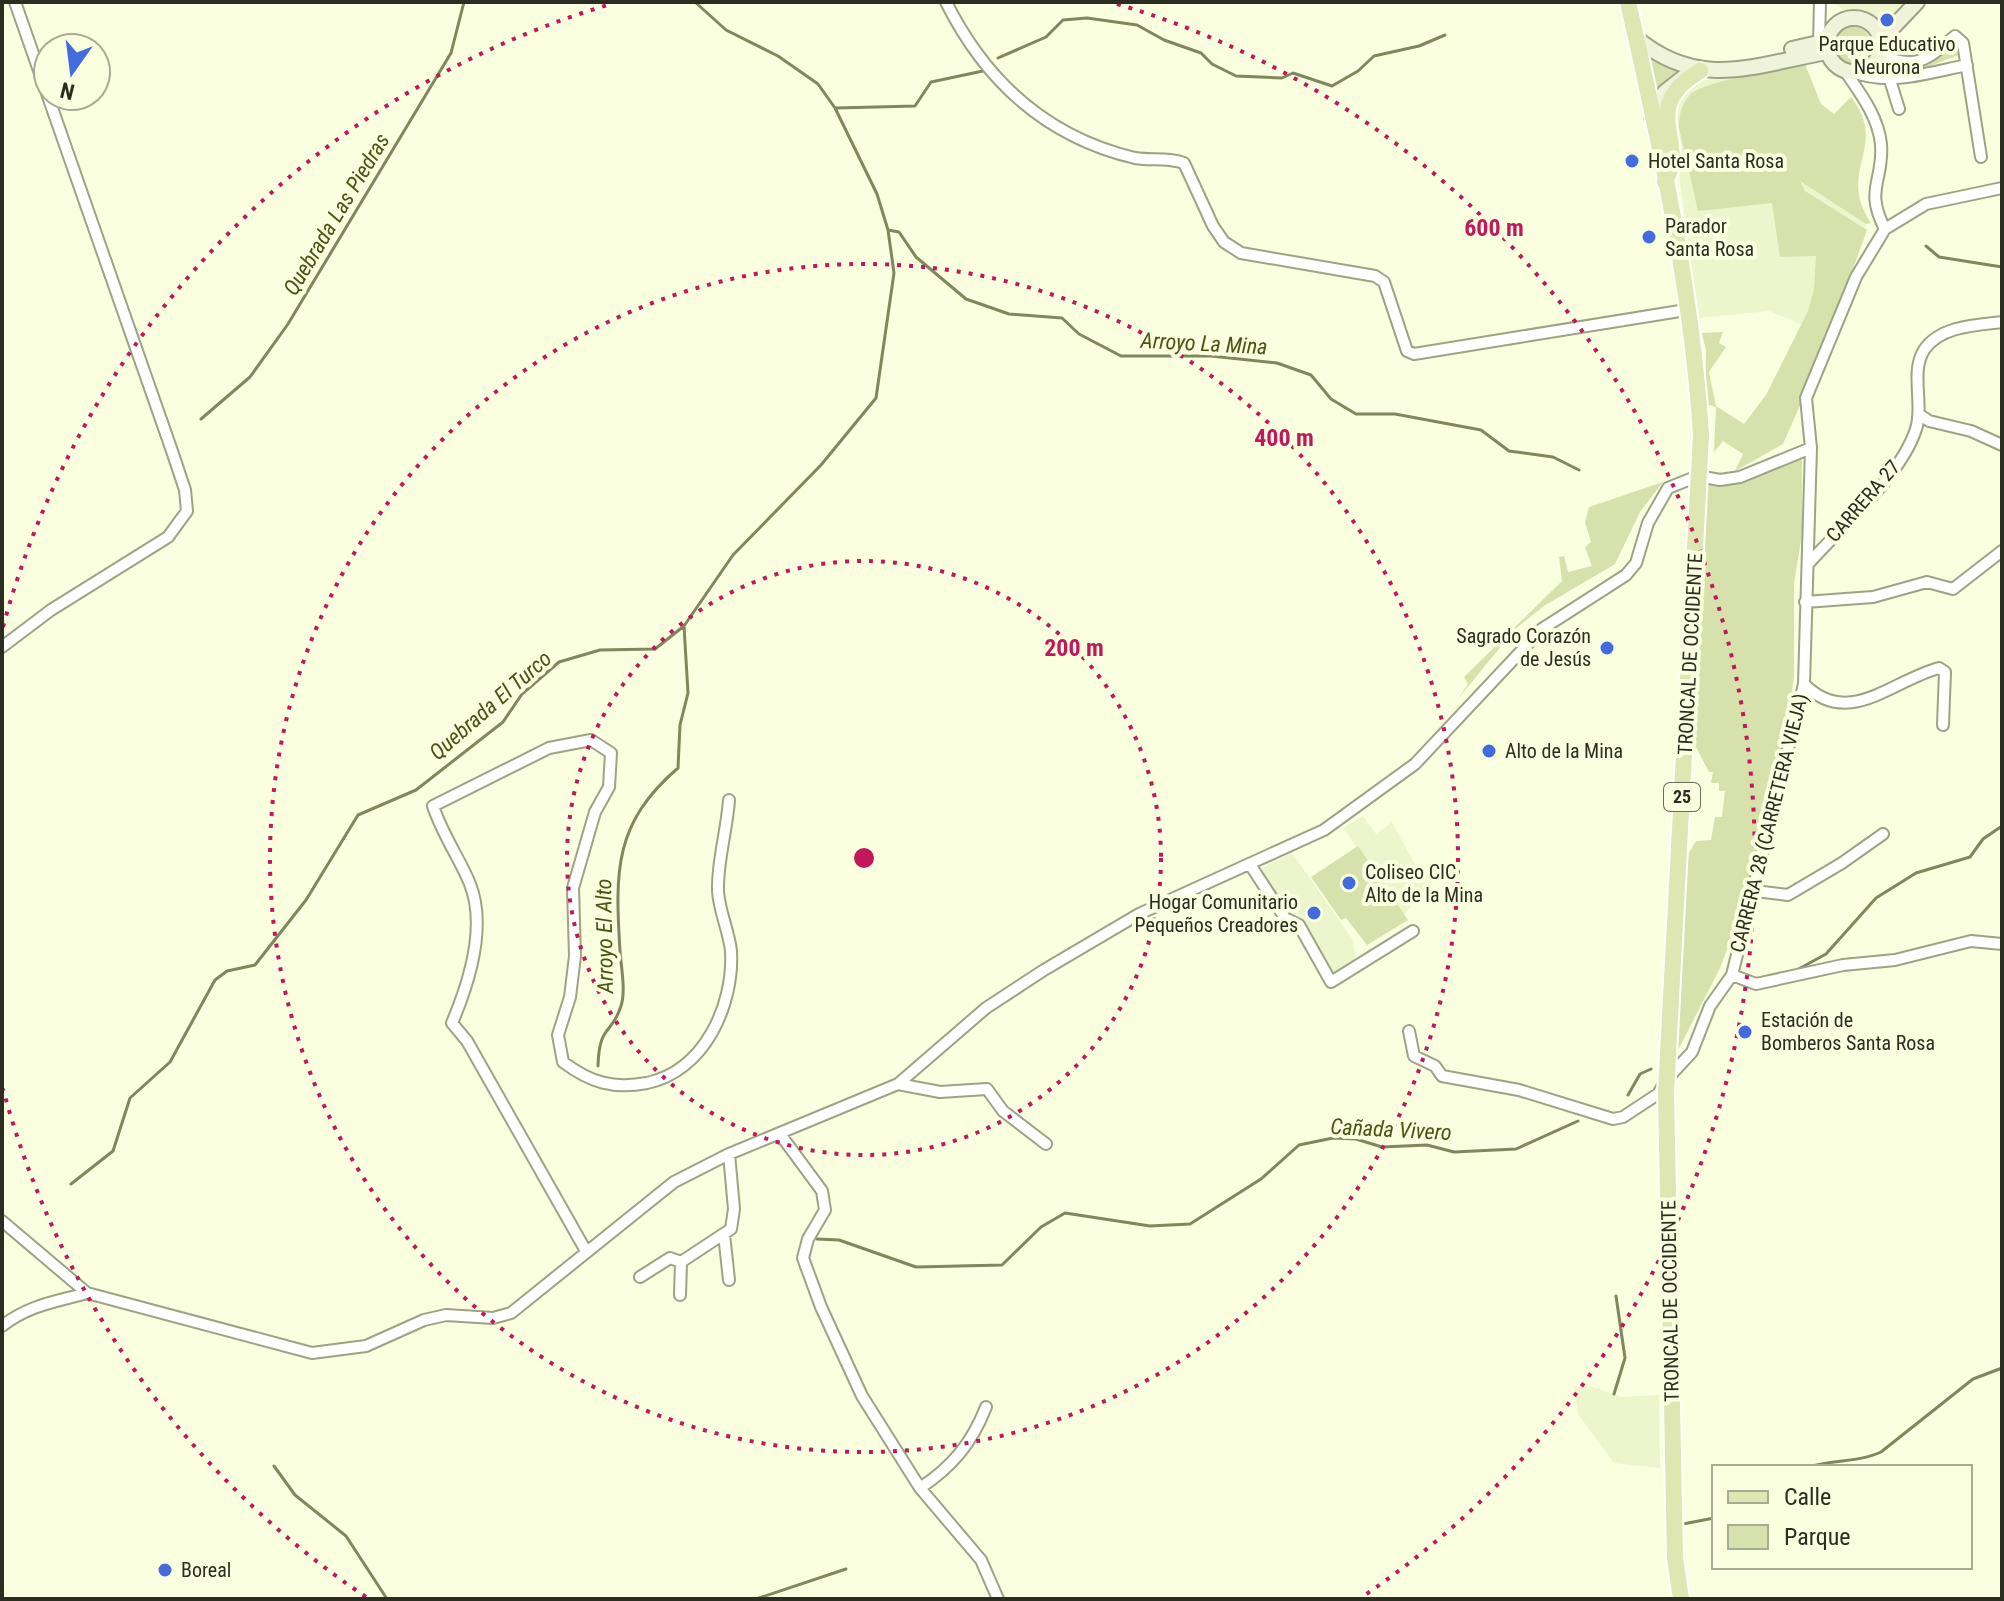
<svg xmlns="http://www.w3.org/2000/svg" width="2004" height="1601" font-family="'Roboto Condensed',sans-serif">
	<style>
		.built { fill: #edf5cd }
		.green { fill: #d7e1ab }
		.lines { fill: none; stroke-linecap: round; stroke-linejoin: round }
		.stream { stroke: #7f875c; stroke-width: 3 }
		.street-casing { stroke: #9da385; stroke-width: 14 }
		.secondary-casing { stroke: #9da385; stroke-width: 18 }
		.primary-casing { stroke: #fff; stroke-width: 20 }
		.street { stroke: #fff; stroke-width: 10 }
		.secondary { stroke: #eef3d9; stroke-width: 14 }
		.primary { stroke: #dee6b2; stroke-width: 16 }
		.ring { fill: none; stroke: #c2185b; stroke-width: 4; stroke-dasharray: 4 8 }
		.poi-dot { fill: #436bdd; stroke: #f9ffdf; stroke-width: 3 }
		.labels { text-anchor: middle; stroke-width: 8; stroke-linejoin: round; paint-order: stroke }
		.shield { fill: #f9ffdf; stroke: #696c5a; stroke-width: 2 }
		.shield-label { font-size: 18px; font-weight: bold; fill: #2b2d21 }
		.poi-label { font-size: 20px; fill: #2b2d21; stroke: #f9ffdf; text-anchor: start }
		.street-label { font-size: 20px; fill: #2b2d21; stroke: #f9ffdf }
		.water-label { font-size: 22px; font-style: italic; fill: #4c5414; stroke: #f9ffdf }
		.centre { fill: #c2185b; stroke: #f9ffdf; stroke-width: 4 }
		.ring-label { font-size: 24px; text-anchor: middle; font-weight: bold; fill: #c2185b; stroke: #f9ffdf; stroke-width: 8; stroke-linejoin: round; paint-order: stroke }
	</style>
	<rect width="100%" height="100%" fill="#f9ffdf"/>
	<path class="built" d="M 1833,2 L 1914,2 L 1881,35 L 1871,17 L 1858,12 L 1846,12 Z
		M 1775,66 L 1799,179 L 1866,224 L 1822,333 L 1769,311 L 1699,318 L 1672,126 L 1678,103 L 1691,83 Z
		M 1363,816 L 1376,834 L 1392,822 L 1426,885 L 1404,915 L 1343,828 Z
		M 1292,853 L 1353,940 L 1356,966 L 1336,975 L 1329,968 L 1302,918 L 1284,907 L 1261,868 Z
		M 1574,1386 L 1594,1387 L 1621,1397 L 1659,1395 L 1660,1468 L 1614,1463 L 1578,1414 Z"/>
	<path class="green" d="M1835 45a18 18 0 1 1 36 0a18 18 0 1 1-36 0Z
		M 1948,45 L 1959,55 L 1925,68 L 1881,75 L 1886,64 C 1913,75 1929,64 1948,45 Z
		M 1650,60 L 1676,71 L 1657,92 Z
		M 1805,64 L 1821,104 L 1834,114 L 1851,97 C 1890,147 1835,170 1871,223 L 1866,224 L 1800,181 L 1805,191 L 1867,230 L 1820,360 L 1783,444 L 1735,471 L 1743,454 L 1723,441 L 1714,452 L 1716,407 L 1705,404 L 1706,351 L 1702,333 L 1723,332 L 1719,343 L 1726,347 L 1709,372 L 1716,406 L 1744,424 L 1766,395 L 1808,311 L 1814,289 L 1816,256 L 1780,257 L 1772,203 L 1698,211 L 1679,128 C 1679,115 1681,104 1691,94 C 1705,81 1782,69 1805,64 Z
		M 1793,455 L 1802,459 L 1802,534 L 1794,584 L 1794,676 L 1787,731 L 1738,921 L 1720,968 L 1672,1062 L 1684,861 L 1696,841 L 1711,840 L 1715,817 L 1722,817 L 1725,791 L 1719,791 L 1719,783 L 1711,783 L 1713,772 L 1709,772 L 1696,747 L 1691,746 L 1706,477 L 1720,480 Z
		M 1663,482 L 1640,512 L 1615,564 L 1544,606 L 1515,629 L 1458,699 L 1468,684 L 1464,677 L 1562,581 L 1559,557 L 1564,556 L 1568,572 L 1592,566 L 1585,547 L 1591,542 L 1585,522 L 1589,507 Z
		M 1358,846 L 1408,920 L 1367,945 L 1346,918 L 1341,920 L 1311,877 Z"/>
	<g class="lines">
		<path class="stream" d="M 998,58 L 1046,37 L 1063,20 L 1087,18 L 1137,25 L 1164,40 L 1201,53 L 1212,64 L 1236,76 L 1282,78 L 1293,73 L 1332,86 L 1358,71 L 1374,56 L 1419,46 L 1445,35
			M 836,108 L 915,106 L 931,82 L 983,71
			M 888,230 L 899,232 L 916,257 L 966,299 L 1009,314 L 1062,318 L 1079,334 L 1121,356 L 1211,356 L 1277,363 L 1311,375 L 1331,399 L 1356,414 L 1395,414 L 1481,430 L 1509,451 L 1553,457 L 1579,470
			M 1926,246 L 1939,257 L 2002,267
			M 201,419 L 250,377 L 288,324 L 451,53 L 464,2
			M 2002,790 L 2002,801
			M 1795,971 L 1826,954 L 1876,898 L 1916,873 L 1970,857 L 1983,839 L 2002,826
			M 598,1066 C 599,1024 612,1035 621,1006 C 626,991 621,966 620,951 C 615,871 614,823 678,768 L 680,725 L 688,693 L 684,626
			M 1628,1095 L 1640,1074 L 1651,1069
			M 71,1184 L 113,1151 L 130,1098 L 170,1062 L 215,980 L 227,971 L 255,965 L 306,900 L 358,815 L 416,790 L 503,722 L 522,694 L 559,662 L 600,650 L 655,649 L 684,626 L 733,555 L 821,465 L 876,398 L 894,273 L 888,230 L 877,194 L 835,108 L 818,84 L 778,56 L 726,30 L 695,2
			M 817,1239 L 839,1240 L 916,1267 L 1002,1265 L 1041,1227 L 1065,1213 L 1150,1226 L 1190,1224 L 1261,1179 L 1299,1145 L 1333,1138 L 1356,1139 L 1382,1147 L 1427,1145 L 1454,1152 L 1516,1149 L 1578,1121
			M 1614,1394 L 1625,1358 L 1616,1296
			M 274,1466 L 295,1495 L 346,1536 L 387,1599
			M 1809,1467 C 1832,1460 1860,1462 1881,1452 L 1973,1379 L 2002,1368
			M 1683,1524 L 1714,1518
			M 756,1599 L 846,1569"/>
		<g class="street-casing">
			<path id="street" d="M 946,2 C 986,82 1046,137 1135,158 C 1151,161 1167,157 1184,163 L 1213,226 L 1224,242 L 1241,253 L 1375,276 L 1384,282 L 1407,351 L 1414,354 L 1686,310
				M 1819,43 L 1820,2
				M 1879,54 C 1915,71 1927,60 1955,36 L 1963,43 L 1981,157
				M 1845,71 C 1860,93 1878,116 1881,144 C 1884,181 1864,189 1885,229
				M 1853,72 C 1890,86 1928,73 1967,65
				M 1890,80 L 1899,109
				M 1920,415 L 1929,421 L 1971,431 L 2002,445
				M 1809,563 C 1842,526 1901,476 1916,429 C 1924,405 1910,372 1924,350 C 1940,326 1976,325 2002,322
				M 1805,602 L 1873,597 L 1927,582 L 1953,589 L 2002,551
				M 2,647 L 51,610 L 168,537 L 187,511 L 185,490 L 172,451 L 15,2
				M 1804,684 C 1848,729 1893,680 1939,668 L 1945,672 L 1943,725
				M 1251,866 L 1285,918 L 1299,925 L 1331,982 L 1413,931
				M 1755,891 L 1788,895 L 1842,863 L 1883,834
				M 1732,975 L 1756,984 L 1843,965 L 1895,960 L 1971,941 L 2002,944
				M 1409,1031 L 1414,1056 L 1435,1066 L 1442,1076 L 1519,1090 L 1613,1119 L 1623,1117 L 1658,1094 L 1667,1079 L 1692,1052 L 1710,1006 L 1732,975 L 1804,684 L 1811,448 L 1806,398 L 1856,277 L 1885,229 L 1926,204 L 2002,188
				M 898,1084 L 940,1092 L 987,1089 L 1003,1111 L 1046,1144
				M 780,1134 L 822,1191 L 825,1210 L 808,1239 L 803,1258 L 821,1307 L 862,1396 L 920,1488 L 981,1560 L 998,1599
				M 2,1221 L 87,1293 L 312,1353 L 366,1346 L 424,1320 L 446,1315 L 493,1318 L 511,1313 L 674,1182 L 729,1154 L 898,1084 L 986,1008 L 1044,970 L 1139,914 L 1324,830 L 1415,764 L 1542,629 L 1626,575 L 1636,563 L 1648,523 L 1668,488 L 1698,476 L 1720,480 L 1740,477 L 1811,448
				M 724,1234 L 729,1280
				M 586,1251 L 467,1041 L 452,1023 C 469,983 487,927 470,884 C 459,857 443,836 433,806 L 549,748 L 591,740 L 611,753 L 609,787 L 595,812 L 573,888 L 575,956 L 570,997 L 558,1035 L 563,1062 C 591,1083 613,1089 647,1083 C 704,1071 734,1006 731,951 C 729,931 719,911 718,891 C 717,862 727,830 729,800
				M 640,1277 L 670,1258 L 681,1262
				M 680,1295 L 681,1262 L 731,1229 L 734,1209 L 729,1154
				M 2,1326 C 29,1305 55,1302 87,1293
				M 920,1488 C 952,1467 972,1443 986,1407"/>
		</g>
		<g class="secondary-casing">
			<path id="secondary" d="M1827 45a27 27 0 1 1 54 0a27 27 0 1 1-54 0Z
				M 1636,38 C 1700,91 1754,65 1827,52
				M 1880,41 L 1917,2
				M 1792,49 L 1827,41
				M 1652,117 L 1665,92 L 1684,77"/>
		</g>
		<g class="primary-casing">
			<path id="primary" d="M 1628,2 C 1660,143 1692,291 1701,435 L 1666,1092 L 1675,1558 L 1681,1599
				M 1665,182 C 1689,141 1637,109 1700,71"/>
		</g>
		<use href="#street" class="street"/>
		<use href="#secondary" class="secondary"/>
		<use href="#primary" class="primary"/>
	</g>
	<g class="ring">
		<circle cx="864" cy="858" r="297"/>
		<circle cx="864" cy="858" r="594"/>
		<path d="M366 1597A891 891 0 0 1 3 1089M3 627A891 891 0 0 1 611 4M1117 4A891 891 0 0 1 1362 1597"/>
	</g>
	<g class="poi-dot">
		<circle cx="1887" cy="20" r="8"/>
		<circle cx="1632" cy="161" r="8"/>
		<circle cx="1649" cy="237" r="8"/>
		<circle cx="1607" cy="648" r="8"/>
		<circle cx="1489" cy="751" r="8"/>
		<circle cx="1349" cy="883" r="8"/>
		<circle cx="1314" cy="913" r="8"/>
		<circle cx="1745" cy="1032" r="8"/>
		<circle cx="165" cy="1570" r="8"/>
	</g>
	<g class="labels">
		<rect class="shield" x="1664" y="783" width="36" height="28" rx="6"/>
		<g class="shield-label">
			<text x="1682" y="803">25</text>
		</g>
		<g class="poi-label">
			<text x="1887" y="51" text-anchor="middle">Parque Educativo<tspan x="1887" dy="23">Neurona</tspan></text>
			<text x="1648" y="168">Hotel Santa Rosa</text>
			<text x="1665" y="233">Parador<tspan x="1665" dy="23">Santa Rosa</tspan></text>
			<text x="1591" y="643" text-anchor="end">Sagrado Corazón<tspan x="1591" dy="23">de Jesús</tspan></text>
			<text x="1505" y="758">Alto de la Mina</text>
			<text x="1365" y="879">Coliseo CIC<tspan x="1365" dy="23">Alto de la Mina</tspan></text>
			<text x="1298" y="909" text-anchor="end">Hogar Comunitario<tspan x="1298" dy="23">Pequeños Creadores</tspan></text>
			<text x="1761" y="1027">Estación de<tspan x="1761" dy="23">Bomberos Santa Rosa</tspan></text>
			<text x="181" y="1577">Boreal</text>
		</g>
		<g class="street-label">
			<text transform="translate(1863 501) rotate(-49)" y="7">CARRERA 27</text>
			<text transform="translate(1690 654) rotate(-87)" y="7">TRONCAL DE OCCIDENTE</text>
			<text transform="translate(1769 823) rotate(-76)" y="7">CARRERA 28 (CARRETERA VIEJA)</text>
			<text transform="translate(1670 1301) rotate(-91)" y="7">TRONCAL DE OCCIDENTE</text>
		</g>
		<g class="water-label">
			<text transform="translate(336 214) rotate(-59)" y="8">Quebrada Las Piedras</text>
			<text transform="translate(1204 343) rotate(3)" y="8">Arroyo La Mina</text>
			<text transform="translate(490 705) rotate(-41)" y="8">Quebrada El Turco</text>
			<text transform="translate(604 936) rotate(-91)" y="8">Arroyo El Alto</text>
			<text transform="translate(1391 1129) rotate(3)" y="8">Cañada Vivero</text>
		</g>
	</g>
	<circle cx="864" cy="858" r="12" class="centre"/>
	<g class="ring-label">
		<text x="1494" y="236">600 m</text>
		<text x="1284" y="446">400 m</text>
		<text x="1074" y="656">200 m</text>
	</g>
	<rect width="2004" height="1601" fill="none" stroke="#2b2d21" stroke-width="8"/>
	<rect x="1712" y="1465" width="260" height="104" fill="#f9ffdf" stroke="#a7ab93" stroke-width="2"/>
	<rect x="1728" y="1491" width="40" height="12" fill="#dee6b2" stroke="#a7ab93" stroke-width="2"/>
	<text x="1784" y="1505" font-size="24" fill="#2b2d21">Calle</text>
	<rect x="1728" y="1525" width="40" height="24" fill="#d7e1ab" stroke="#a7ab93" stroke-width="2"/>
	<text x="1784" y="1545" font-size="24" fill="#2b2d21">Parque</text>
	<g transform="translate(72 72) rotate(194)"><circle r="38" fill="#f9ffdf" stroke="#a7ab93" stroke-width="2"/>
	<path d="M0-6L14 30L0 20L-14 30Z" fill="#436bdd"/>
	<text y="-12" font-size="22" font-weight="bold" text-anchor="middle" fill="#2b2d21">N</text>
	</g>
</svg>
